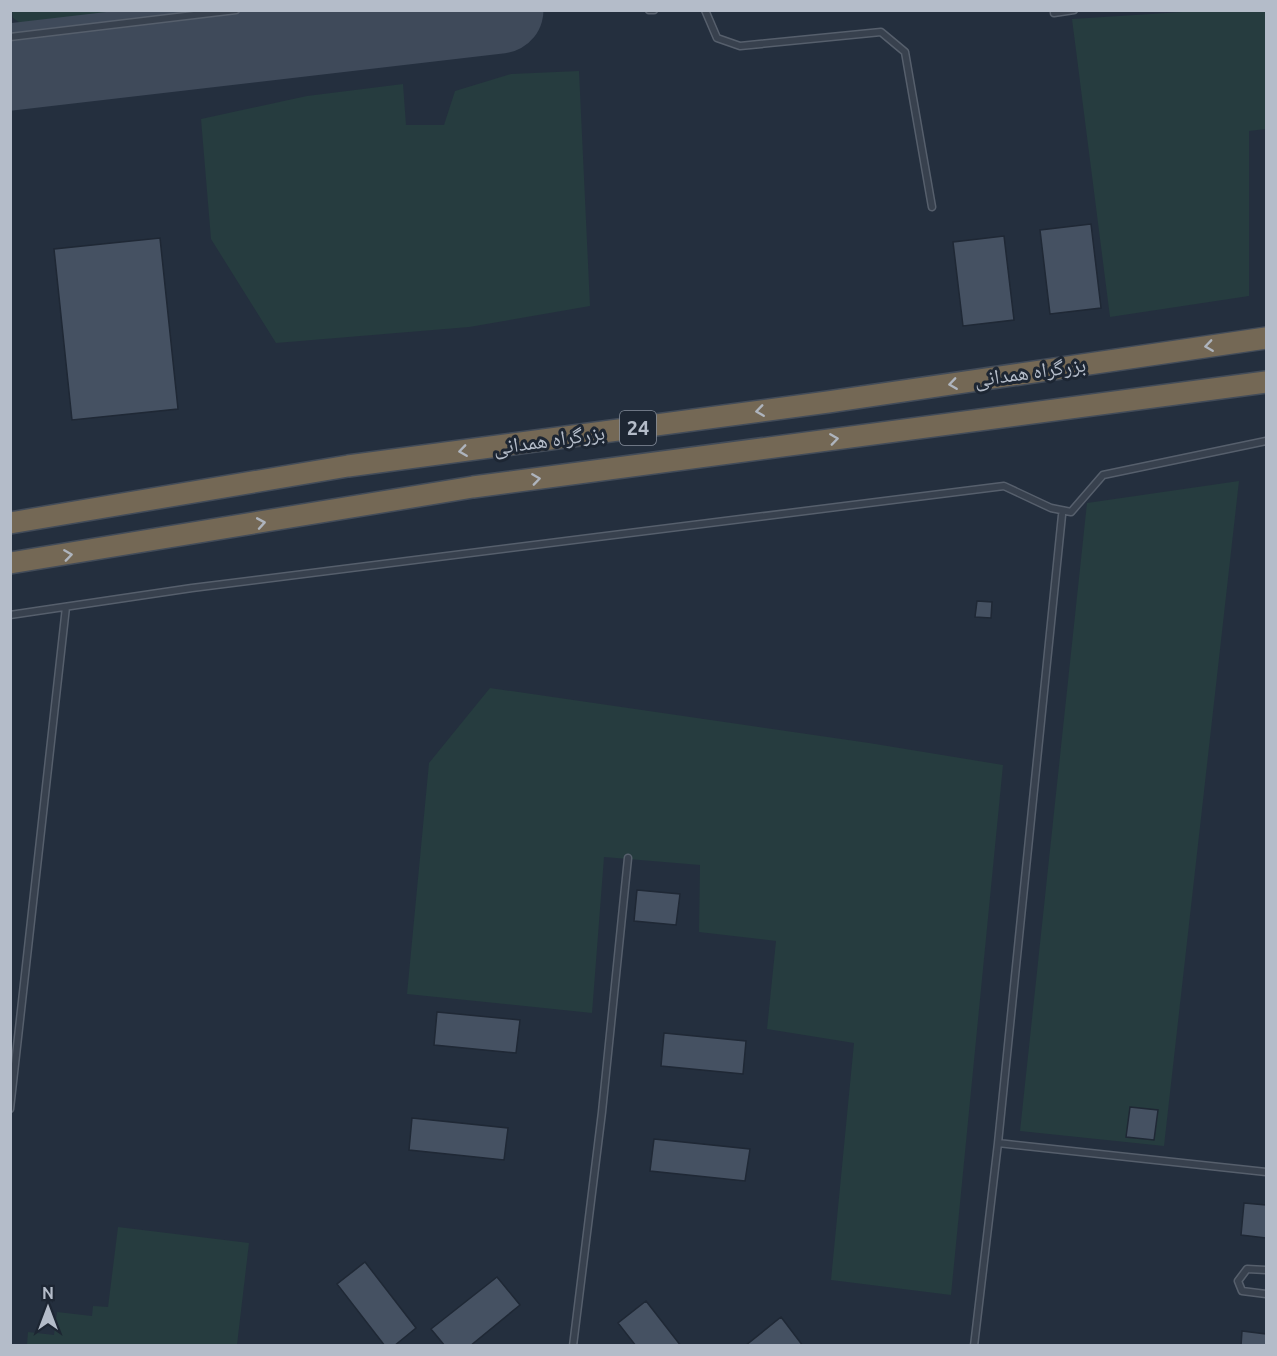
<svg xmlns="http://www.w3.org/2000/svg" width="1277" height="1356" font-family="Ubuntu,'Noto Naskh Arabic',sans-serif">
	<style>
		.green { fill: #263c3f }
		.lines { fill: none; stroke-linecap: round; stroke-linejoin: round }
		.runway { stroke: #3f4a5a; stroke-width: 87 }
		.building { fill: #455162; stroke: #1f2835; stroke-width: 1.5 }
		.lane-casing { stroke: #565f6c; stroke-width: 9 }
		.highway-casing { stroke: #434c59; stroke-width: 24 }
		.lane { stroke: #38414e; stroke-width: 6 }
		.highway { stroke: #746855; stroke-width: 21 }
		.oneway { stroke: #aeb4bd }
		.labels { text-anchor: middle; stroke-width: 6; stroke-linejoin: round; paint-order: stroke }
		.shield { fill: #1d2633; stroke: #878f9c; stroke-width: 1.5 }
		.shield-label { font-size: 20px; font-weight: bold; fill: #b4bcc9 }
		.street-label { font-size: 21px; fill: #b4bcc9; stroke: #1d2633 }
	</style>
	<rect width="100%" height="100%" fill="#242f3e"/>
	<path class="green" d="M 12,11 L 130,11 L 120,19 L 34,32 L 13,18 Z
		M 1198,11 L 1266,11 L 1266,129 L 1249,131 L 1249,296 L 1110,317 L 1072,19 Z
		M 579,71 L 590,306 L 469,327 L 276,343 L 211,239 L 201,119 L 307,96 L 403,84 L 406,125 L 444,125 L 455,91 L 511,74 Z
		M 1239,481 L 1164,1146 L 1020,1131 L 1087,503 Z
		M 490,688 L 869,743 L 1003,765 L 951,1295 L 831,1280 L 854,1043 L 767,1029 L 776,941 L 699,932 L 700,865 L 604,857 L 592,1013 L 407,994 L 429,763 Z
		M 118,1227 L 249,1243 L 237,1345 L 27,1345 L 28,1332 L 54,1335 L 57,1312 L 92,1316 L 93,1306 L 108,1307 Z"/>
	<g class="lines">
		<path class="runway" d="M 10,67 L 500,10"/>
	</g>
	<path class="building" d="M 1091,224 L 1101,308 L 1050,314 L 1040,230 Z
		M 1004,236 L 1014,320 L 963,326 L 953,242 Z
		M 160,238 L 178,409 L 72,420 L 54,249 Z
		M 977,601 L 992,602 L 991,618 L 975,617 Z
		M 637,890 L 680,894 L 676,925 L 634,921 Z
		M 437,1012 L 520,1020 L 516,1053 L 434,1045 Z
		M 664,1033 L 746,1041 L 743,1074 L 661,1066 Z
		M 1130,1107 L 1158,1110 L 1154,1140 L 1126,1137 Z
		M 412,1118 L 508,1128 L 504,1160 L 409,1150 Z
		M 654,1139 L 750,1149 L 745,1181 L 650,1171 Z
		M 1244,1203 L 1266,1205 L 1266,1238 L 1241,1235 Z
		M 365,1262 L 416,1328 L 394,1346 L 385,1346 L 337,1284 Z
		M 497,1277 L 520,1305 L 470,1346 L 445,1346 L 431,1329 Z
		M 646,1301 L 681,1346 L 636,1346 L 618,1323 Z
		M 781,1317 L 803,1346 L 745,1346 Z
		M 1242,1331 L 1266,1334 L 1266,1346 L 1241,1346 Z"/>
	<g class="lines">
		<g class="lane-casing">
			<path id="lane" d="M 649,10 L 654,10
				M 705,10 L 717,38 L 740,46 L 881,32 L 905,52 L 932,207
				M 1054,10 L 1054,13 L 1074,10
				M 10,37 L 236,10
				M 1062,515 L 998,1143 L 1266,1172
				M 10,615 L 192,588 L 1004,486 L 1051,508 L 1071,512 L 1103,475 L 1266,441
				M 10,1109 L 66,607
				M 1266,1270 L 1247,1269 L 1238,1281 L 1242,1291 L 1266,1294
				M 573,1346 L 602,1112 L 628,858
				M 974,1346 L 998,1143"/>
		</g>
		<g class="highway-casing">
			<path id="highway" d="M 10,523 L 348,466 L 828,402 L 1266,338
				M 10,563 L 473,487 L 1266,382"/>
		</g>
		<use href="#lane" class="lane"/>
		<use href="#highway" class="highway"/>
	</g>
	<defs><path id="oneway-chevron" d="M-2-3.5L2.5 0L-2 3.5" fill="none" stroke-width="1.6" stroke-linecap="round" stroke-linejoin="round" transform="scale(1.5)"/></defs>
	<g class="oneway">
		<use href="#oneway-chevron" transform="translate(1209 346) rotate(172)"/>
		<use href="#oneway-chevron" transform="translate(953 384) rotate(172)"/>
		<use href="#oneway-chevron" transform="translate(760 411) rotate(172)"/>
		<use href="#oneway-chevron" transform="translate(834 439) rotate(-8)"/>
		<use href="#oneway-chevron" transform="translate(463 451) rotate(172)"/>
		<use href="#oneway-chevron" transform="translate(536 479) rotate(-8)"/>
		<use href="#oneway-chevron" transform="translate(261 523) rotate(-10)"/>
		<use href="#oneway-chevron" transform="translate(68 555) rotate(-8)"/>
	</g>
	<g class="labels">
		<rect class="shield" x="620" y="411" width="36" height="34" rx="4.5"/>
		<g class="shield-label">
			<text x="638" y="435">24</text>
		</g>
		<g class="street-label">
			<text transform="translate(1030 372) rotate(-8)" y="7">بزرگراه همدانی</text>
			<text transform="translate(549 440) rotate(-8)" y="7">بزرگراه همدانی</text>
		</g>
	</g>
	<rect width="1277" height="1356" fill="none" stroke="#b4bcc9" stroke-width="24"/>
	<g transform="translate(48 1308)" stroke="#1d2633" stroke-width="4.5" paint-order="stroke">
	<path d="M0-4.5L10 22L0 15L-10 22Z" fill="#b4bcc9"/>
	<text y="-9" font-size="16" font-weight="bold" text-anchor="middle" fill="#b4bcc9">N</text>
	</g>
</svg>
